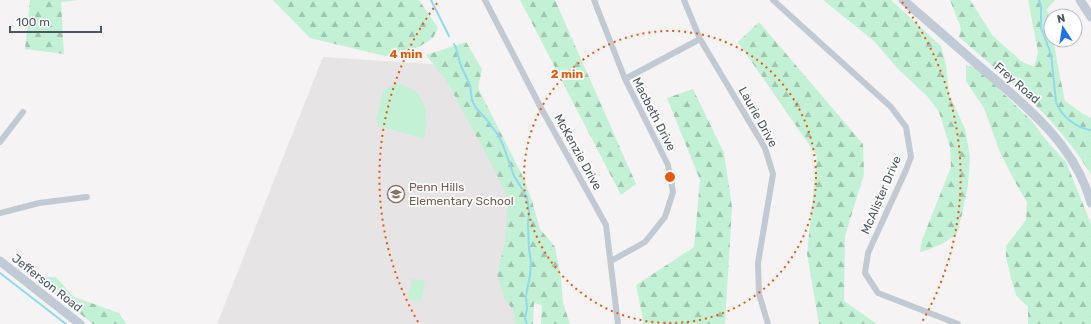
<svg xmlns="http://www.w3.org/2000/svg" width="1091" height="324" font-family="Rubik,sans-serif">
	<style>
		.education { fill: #e6e4e5 }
		.forest { fill: url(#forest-firs) }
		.park { fill: #c3f1d5 }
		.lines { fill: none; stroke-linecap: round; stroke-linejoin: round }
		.stream { stroke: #90daee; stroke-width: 2 }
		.street { stroke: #c1cad2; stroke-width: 6 }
		.secondary { stroke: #c1cbd6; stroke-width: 9 }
		.ring { fill: none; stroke: #e8590c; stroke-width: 2; stroke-dasharray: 2 4 }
		.labels { text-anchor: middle; stroke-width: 3.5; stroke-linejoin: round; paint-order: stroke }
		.street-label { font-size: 12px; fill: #4a5661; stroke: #fff }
		.education-label { font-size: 12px; fill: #785e54; stroke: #fff; text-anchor: start }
		.centre { fill: #e8590c; stroke: #fff; stroke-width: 2 }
		.ring-label { font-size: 12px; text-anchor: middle; font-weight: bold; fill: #e8590c; stroke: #fff; stroke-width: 3.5; stroke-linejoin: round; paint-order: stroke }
	</style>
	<defs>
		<pattern id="forest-firs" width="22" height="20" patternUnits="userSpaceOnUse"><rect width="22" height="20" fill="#c3f1d5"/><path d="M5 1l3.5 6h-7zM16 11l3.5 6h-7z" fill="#a0c6b0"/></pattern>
	</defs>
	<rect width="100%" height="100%" fill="#f5f3f3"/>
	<path class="education" d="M 323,57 L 461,66 L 503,145 L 526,324 L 217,324 Z"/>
	<path class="forest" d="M 30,0 L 80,0 L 61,2 L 64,54 L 25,49 Z
		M 273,0 L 419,0 L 438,28 L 433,38 L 419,47 L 385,56 L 310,38 Z
		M 520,0 L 555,0 L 636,184 L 621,195 Z
		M 823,0 L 891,0 L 941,46 L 946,65 L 949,94 L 965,129 L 970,156 L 968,185 L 962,214 L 957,234 L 942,244 L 930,249 L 920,252 L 922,240 L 951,167 L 950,147 L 939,112 L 927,96 L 898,69 L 874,41 Z
		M 950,0 L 970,0 L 993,36 L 1021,61 L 1034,67 L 1038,52 L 1028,0 L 1055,0 L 1047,9 L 1051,25 L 1051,40 L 1054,40 L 1057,62 L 1065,101 L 1083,114 L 1091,118 L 1091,175 C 1087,167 1081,160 1076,152 C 1044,107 1000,73 959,37 L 961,28 Z
		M 759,22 L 863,144 L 864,174 L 845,236 L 844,301 L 877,324 L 819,324 L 807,254 L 817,156 L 738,42 Z
		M 466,42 L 482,69 L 478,88 L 524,179 L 532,201 L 540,229 L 555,247 L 561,278 L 563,303 L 570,324 L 541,324 L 542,305 L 534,303 L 533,324 L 515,324 L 513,310 L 504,298 L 497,274 L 505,243 L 508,199 L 494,169 L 446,80 L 426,55 Z
		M 966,65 L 975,68 L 996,86 L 1015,105 L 1031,120 L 1046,140 L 1066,162 L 1091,224 L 1091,324 L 1028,324 L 1028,307 L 1016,295 L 1011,278 L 1006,257 L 1006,246 L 1026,220 L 1027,202 L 1014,180 L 1000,152 L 984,108 L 966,81 Z
		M 693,89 L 724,153 L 732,207 L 725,324 L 644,324 L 636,285 L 694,247 L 700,180 L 667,98 Z
		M 46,277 L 56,277 L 74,297 L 119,313 L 126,324 L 93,324 L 38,281 Z"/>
	<path class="park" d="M 396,84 C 426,87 430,114 424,139 L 379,126 L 376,119 L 384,90 Z
		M 412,279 L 425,281 L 421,301 L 408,299 Z"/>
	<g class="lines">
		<path class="stream" d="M 431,0 L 449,36
			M 1039,0 L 1041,6 L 1041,28 L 1051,54 L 1056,102 C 1061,116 1076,128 1091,130
			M 454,44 L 456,48 L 461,66 L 470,85 L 472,100 L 476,108 L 487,120 L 498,135 L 503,145 L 514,176 L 527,197 L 529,211 L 528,224 L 529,248 L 531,263 L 530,275 L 526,296 L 527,309 L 525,318 L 527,324
			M 0,273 L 66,324"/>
		<path class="street" d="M 485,0 L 541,108 L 606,225 L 618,324
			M 594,0 L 625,79 L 668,165 L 673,192 L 665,217 L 645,242 L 611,261
			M 684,0 L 700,39 L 765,148 L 773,174 L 758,263 L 759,294 L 768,324
			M 773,0 L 891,107 L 906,127 L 911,157 L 906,170 L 868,253 L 865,273 L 878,293 L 958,324
			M 625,79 L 700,39
			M 0,142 L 23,112
			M 0,213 L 39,203 L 87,197"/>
		<path class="secondary" d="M 903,0 C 929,22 954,44 979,66 C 1024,104 1075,144 1091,203
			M 1080,0 L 1091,17
			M 0,261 L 80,324"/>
	</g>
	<g class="ring">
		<circle cx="670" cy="177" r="146"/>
		<path d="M418 322A291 291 0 0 1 438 2M902 2A291 291 0 0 1 922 322"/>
	</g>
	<defs>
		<g id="school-ring" transform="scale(0.9)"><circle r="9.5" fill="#fff" stroke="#8d6e63" stroke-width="1.5"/><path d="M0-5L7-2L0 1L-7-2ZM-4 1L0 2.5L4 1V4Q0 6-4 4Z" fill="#8d6e63"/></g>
	</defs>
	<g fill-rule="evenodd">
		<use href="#school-ring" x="396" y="194"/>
	</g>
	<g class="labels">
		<g class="street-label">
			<text transform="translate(1017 83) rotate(41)" y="4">Frey Road</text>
			<text transform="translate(654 114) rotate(63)" y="4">Macbeth Drive</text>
			<text transform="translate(758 117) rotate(61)" y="4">Laurie Drive</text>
			<text transform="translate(578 152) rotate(61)" y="4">McKenzie Drive</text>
			<text transform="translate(881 195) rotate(-67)" y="4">McAlister Drive</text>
			<text transform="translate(47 283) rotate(38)" y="4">Jefferson Road</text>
		</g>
		<g class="education-label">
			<text x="409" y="191">Penn Hills<tspan x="409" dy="14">Elementary School</tspan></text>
		</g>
	</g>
	<circle cx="670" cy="177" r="6" class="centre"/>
	<g class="ring-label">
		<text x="406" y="58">4 min</text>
		<text x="567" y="78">2 min</text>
	</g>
	<g transform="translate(1063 28) rotate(348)"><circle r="19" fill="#ffffff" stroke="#b7bbc0"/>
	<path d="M0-3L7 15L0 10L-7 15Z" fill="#1a73e8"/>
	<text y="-6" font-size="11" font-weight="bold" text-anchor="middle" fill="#4a5661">N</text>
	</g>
	<path d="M10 26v6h91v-6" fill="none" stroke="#4a5661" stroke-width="2"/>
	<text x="16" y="26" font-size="12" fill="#4a5661" stroke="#ffffff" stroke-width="3" paint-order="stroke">100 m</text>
</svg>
